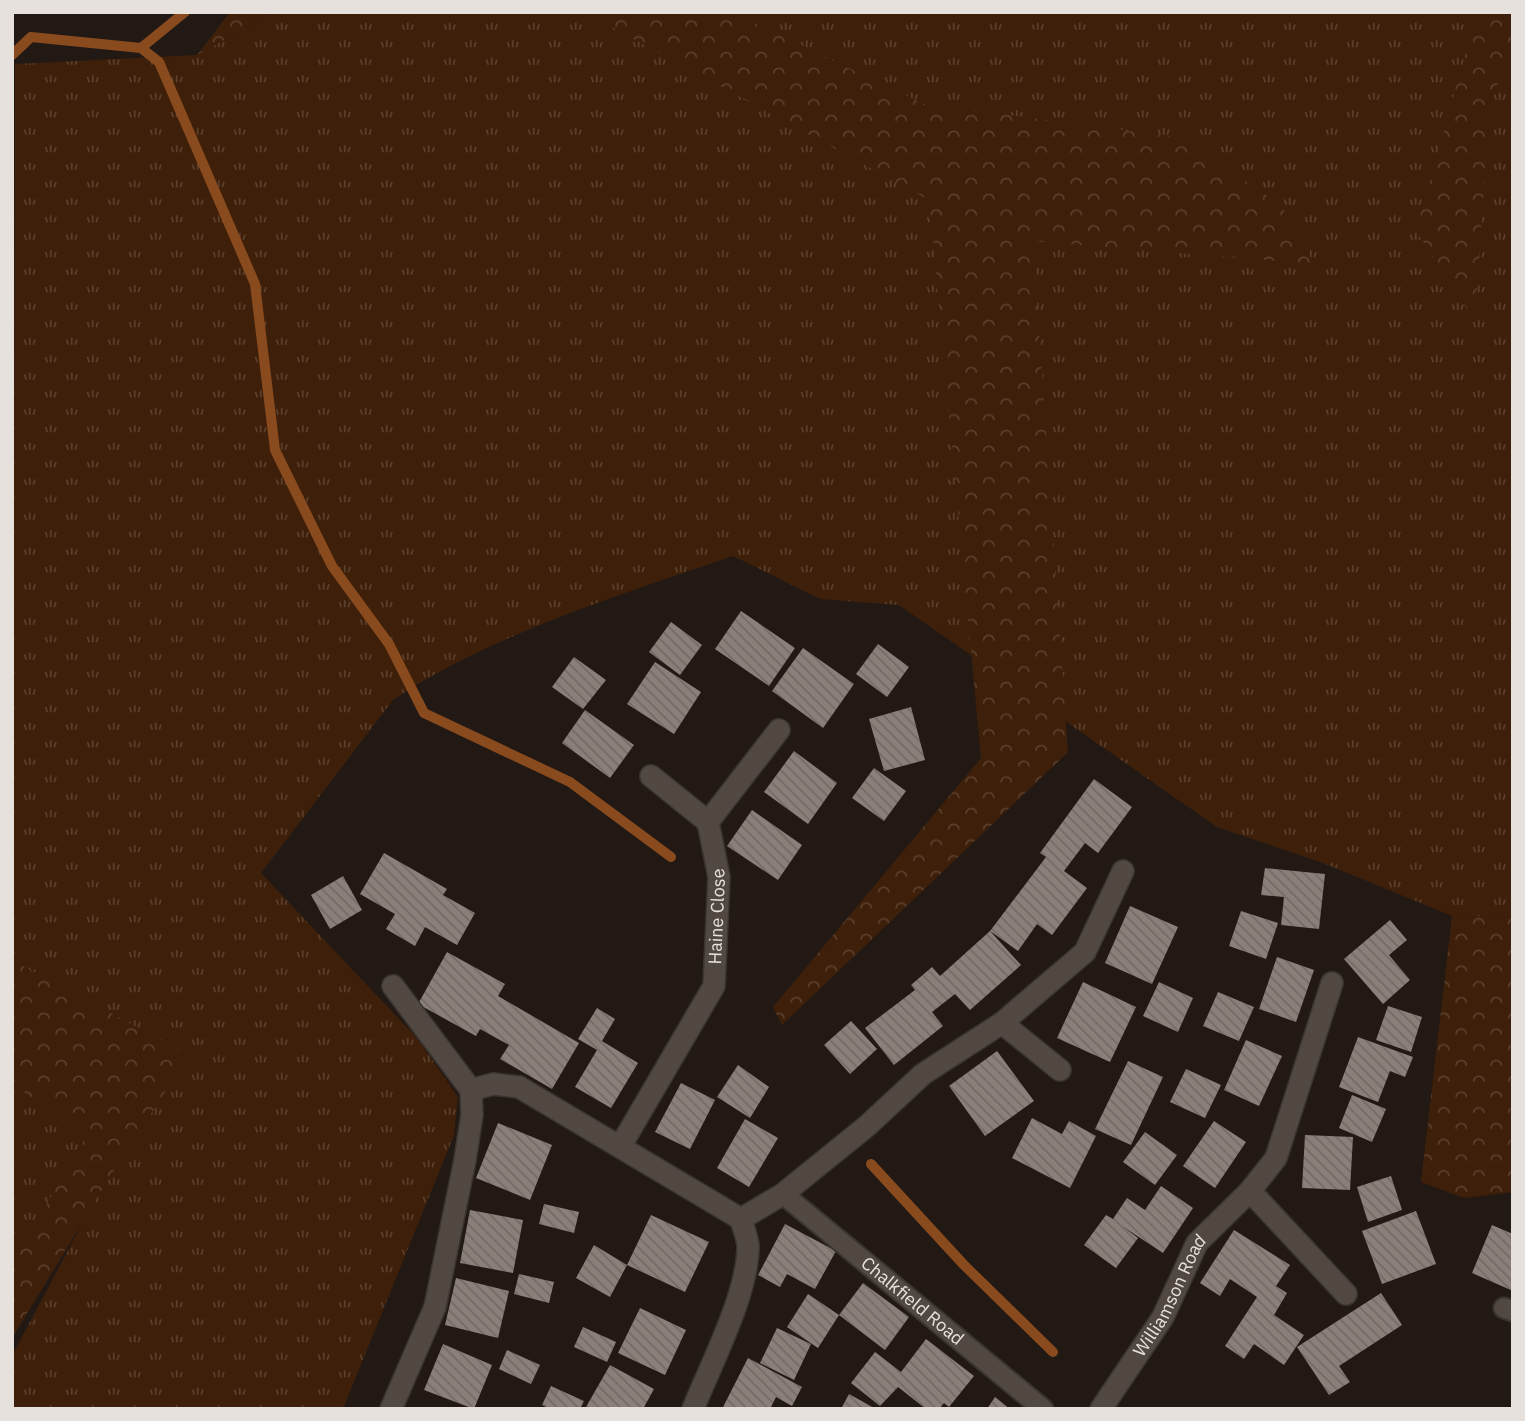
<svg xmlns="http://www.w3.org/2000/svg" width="1525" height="1421" font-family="'IBM Plex Sans',sans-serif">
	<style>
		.grass { fill: url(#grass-tufts) }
		.forest { fill: url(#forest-crowns) }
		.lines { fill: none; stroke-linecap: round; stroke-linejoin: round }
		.stream { stroke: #894b1e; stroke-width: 10 }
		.building { fill: url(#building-back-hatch) }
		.lane-casing { stroke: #3b3532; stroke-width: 23 }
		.street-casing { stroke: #3b3532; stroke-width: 24 }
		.lane { stroke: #524842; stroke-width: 19 }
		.street { stroke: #524842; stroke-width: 21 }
		.labels { text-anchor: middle; stroke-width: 7; stroke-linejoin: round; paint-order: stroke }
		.street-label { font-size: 18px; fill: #e7e1dd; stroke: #221914 }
	</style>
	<defs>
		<pattern id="grass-tufts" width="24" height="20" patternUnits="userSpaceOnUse" patternTransform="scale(1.75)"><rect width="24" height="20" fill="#3e1f09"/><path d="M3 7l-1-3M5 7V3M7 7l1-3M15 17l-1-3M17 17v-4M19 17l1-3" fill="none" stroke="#5a3f2c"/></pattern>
		<pattern id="forest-crowns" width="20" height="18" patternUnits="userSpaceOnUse" patternTransform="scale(1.75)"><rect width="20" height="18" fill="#3e1f09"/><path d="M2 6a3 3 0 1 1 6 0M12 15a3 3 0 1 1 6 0" fill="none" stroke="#5a3f2c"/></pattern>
		<pattern id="building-back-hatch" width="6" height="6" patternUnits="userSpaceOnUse" patternTransform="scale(1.75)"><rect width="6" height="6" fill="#8b8079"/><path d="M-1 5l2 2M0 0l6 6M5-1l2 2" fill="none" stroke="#726b66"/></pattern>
	</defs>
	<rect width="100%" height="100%" fill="#221914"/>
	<path class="grass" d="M 274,12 L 1513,12 L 1513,917 L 1452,916 L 1323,863 L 1217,827 L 899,605 L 820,599 L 733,556 C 623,594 489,635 393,700 L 261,873 L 417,1038 L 458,1097 L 454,1135 L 343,1409 L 12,1409 L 12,1356 L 83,1222 L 12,1338 L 15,64 L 197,55 Z"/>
	<path class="forest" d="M 230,12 L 274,12 L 197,55 Z
		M 584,12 L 732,12 L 924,104 L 1183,138 L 1282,206 L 1314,264 L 1033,241 L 1068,752 L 782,1025 L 773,1007 L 981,758 L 929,200 Z
		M 1477,12 L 1513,12 L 1513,61 L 1490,96 L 1475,321 L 1416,231 Z
		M 1452,916 L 1513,917 L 1513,1192 L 1464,1198 L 1421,1182 Z
		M 12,960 L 189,1055 L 92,1205 L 12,1338 L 12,1263 L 87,1135 L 12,1084 Z"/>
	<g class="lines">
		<path class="stream" d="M 141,48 L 159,62 L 255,284 L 275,450 L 332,566 L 389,644 L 424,713 L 570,782 L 671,857
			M 12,55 L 31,37 L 141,48 L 185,12
			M 871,1164 L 964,1265 L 1053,1352"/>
	</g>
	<path class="building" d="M 741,611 L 795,648 L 769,686 L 715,649 Z
		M 671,622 L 702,645 L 680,675 L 649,652 Z
		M 878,644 L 909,667 L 887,697 L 856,674 Z
		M 803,648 L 854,684 L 823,728 L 772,691 Z
		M 574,657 L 606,680 L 583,709 L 552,687 Z
		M 655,662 L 701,692 L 674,734 L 627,704 Z
		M 911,707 L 925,760 L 884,771 L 869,719 Z
		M 585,710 L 634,745 L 610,778 L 562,743 Z
		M 794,751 L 837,783 L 808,824 L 764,792 Z
		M 874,768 L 906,791 L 884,821 L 852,798 Z
		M 1094,779 L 1132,807 L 1098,853 L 1085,843 L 1064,871 L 1087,888 L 1052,935 L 1037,924 L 1018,951 L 990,931 L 1021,965 L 970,1010 L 955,994 L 932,1012 L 943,1026 L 894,1065 L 865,1028 L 915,990 L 911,985 L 932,967 L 940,976 L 990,931 L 1046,857 L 1040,853 Z
		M 752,810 L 802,845 L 778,880 L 727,846 Z
		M 384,853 L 447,889 L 443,895 L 475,913 L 457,945 L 425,927 L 415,946 L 386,929 L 395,914 L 360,894 Z
		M 1265,868 L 1325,874 L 1319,929 L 1281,925 L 1284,897 L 1261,895 Z
		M 343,876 L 362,910 L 330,929 L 311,895 Z
		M 1130,906 L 1178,927 L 1152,984 L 1105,963 Z
		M 1241,911 L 1278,923 L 1266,959 L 1229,946 Z
		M 1390,920 L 1407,940 L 1389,955 L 1410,980 L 1383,1004 L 1344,959 Z
		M 447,952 L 505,984 L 498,996 L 579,1043 L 552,1089 L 500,1059 L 509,1045 L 480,1029 L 476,1036 L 418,1004 Z
		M 1277,957 L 1314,970 L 1296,1022 L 1259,1009 Z
		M 1083,982 L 1136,1007 L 1110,1062 L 1057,1038 Z
		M 1159,982 L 1193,998 L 1178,1032 L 1143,1016 Z
		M 1218,992 L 1254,1007 L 1239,1041 L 1203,1026 Z
		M 1388,1006 L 1422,1017 L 1411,1052 L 1376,1040 Z
		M 597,1008 L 615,1019 L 602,1041 L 638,1063 L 611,1108 L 575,1087 L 597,1050 L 578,1039 Z
		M 851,1021 L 877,1049 L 850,1074 L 824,1045 Z
		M 1358,1037 L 1413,1057 L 1405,1077 L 1390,1071 L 1378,1102 L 1339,1087 Z
		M 1246,1040 L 1282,1056 L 1259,1106 L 1224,1090 Z
		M 997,1051 L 1034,1101 L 985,1136 L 949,1086 Z
		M 1128,1061 L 1163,1077 L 1131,1145 L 1095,1129 Z
		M 738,1065 L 769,1087 L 750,1118 L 717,1097 Z
		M 1186,1069 L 1221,1085 L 1205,1118 L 1170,1102 Z
		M 681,1083 L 715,1100 L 690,1149 L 655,1132 Z
		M 1352,1095 L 1386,1109 L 1372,1142 L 1339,1128 Z
		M 1032,1118 L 1062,1134 L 1069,1121 L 1096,1136 L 1070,1188 L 1012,1158 Z
		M 745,1119 L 778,1138 L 749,1187 L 717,1168 Z
		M 1214,1121 L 1246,1142 L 1215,1188 L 1183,1166 Z
		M 498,1123 L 552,1145 L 530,1200 L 476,1178 Z
		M 1145,1132 L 1177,1155 L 1155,1185 L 1123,1162 Z
		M 1305,1135 L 1353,1137 L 1350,1190 L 1302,1188 Z
		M 1391,1176 L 1402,1210 L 1368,1222 L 1357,1187 Z
		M 1161,1186 L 1193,1208 L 1163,1253 L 1122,1226 L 1138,1238 L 1116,1268 L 1084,1245 L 1106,1215 L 1113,1219 L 1127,1198 L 1145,1210 Z
		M 544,1204 L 579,1212 L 574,1233 L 539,1224 Z
		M 470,1210 L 523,1220 L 513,1273 L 460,1263 Z
		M 1416,1211 L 1436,1264 L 1382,1284 L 1362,1231 Z
		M 651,1215 L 709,1242 L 685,1292 L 627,1265 Z
		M 785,1224 L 836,1251 L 815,1289 L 787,1274 L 780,1287 L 758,1275 Z
		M 1492,1225 L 1513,1234 L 1513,1291 L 1472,1273 Z
		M 1234,1230 L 1290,1265 L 1276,1286 L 1287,1293 L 1274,1315 L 1304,1335 L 1284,1365 L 1254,1344 L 1244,1359 L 1225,1346 L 1257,1297 L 1230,1279 L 1220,1296 L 1200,1283 Z
		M 594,1245 L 627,1265 L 610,1297 L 576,1278 Z
		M 519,1274 L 554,1282 L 549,1303 L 514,1294 Z
		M 456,1278 L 509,1291 L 498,1338 L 445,1325 Z
		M 863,1283 L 909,1317 L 885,1350 L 839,1315 Z
		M 1381,1293 L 1402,1325 L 1339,1366 L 1350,1382 L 1329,1395 L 1297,1347 Z
		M 808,1294 L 839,1315 L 818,1348 L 787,1327 Z
		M 640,1308 L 686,1330 L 665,1375 L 618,1353 Z
		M 583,1327 L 616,1342 L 607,1362 L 574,1347 Z
		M 777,1328 L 811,1344 L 794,1380 L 760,1363 Z
		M 926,1339 L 974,1376 L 949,1407 L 944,1403 L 939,1409 L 926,1409 L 898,1387 L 880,1406 L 851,1383 L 875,1352 L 901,1372 Z
		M 443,1344 L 492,1365 L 474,1409 L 424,1390 Z
		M 507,1350 L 540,1365 L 531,1384 L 499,1369 Z
		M 748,1358 L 802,1387 L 792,1406 L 776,1397 L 770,1409 L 722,1409 Z
		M 610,1365 L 654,1389 L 643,1409 L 586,1407 Z
		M 551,1386 L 584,1401 L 580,1409 L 550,1409 L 542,1405 Z
		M 849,1394 L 876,1409 L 841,1409 Z
		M 995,1397 L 1010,1409 L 987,1409 Z"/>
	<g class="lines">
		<g class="lane-casing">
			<g id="lane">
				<path id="s1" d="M 783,1194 L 1043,1409"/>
				<path d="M 1504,1308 L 1513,1311"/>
			</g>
		</g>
		<g class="street-casing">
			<g id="street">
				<path d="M 651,776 L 708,822"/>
				<path d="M 393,986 L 471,1090 L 493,1084 L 519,1087 L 741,1219"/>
				<path d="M 1002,1023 L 1060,1070"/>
				<path id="s2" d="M 620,1147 L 714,986 L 719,877 L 708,822 L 779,730"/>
				<path d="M 1250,1191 L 1346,1294"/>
				<path d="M 391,1409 L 435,1307 L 465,1160 L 472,1115 L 471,1090"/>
				<path d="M 693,1409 C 711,1364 749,1292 748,1245 C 747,1237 743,1227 741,1219 L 783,1194 L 867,1126 L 923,1074 L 1002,1023 L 1085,952 L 1123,871"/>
				<path id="s3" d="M 1101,1409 L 1163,1317 L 1197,1243 L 1250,1191 L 1276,1158 L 1332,983"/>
			</g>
		</g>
		<use href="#lane" class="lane"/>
		<use href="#street" class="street"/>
	</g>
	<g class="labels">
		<g class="street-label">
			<text dy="6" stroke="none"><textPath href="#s2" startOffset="256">Haine Close</textPath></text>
			<text dy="6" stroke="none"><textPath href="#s3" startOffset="133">Williamson Road</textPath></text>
			<text dy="6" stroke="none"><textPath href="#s1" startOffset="168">Chalkfield Road</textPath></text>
		</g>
	</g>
	<rect width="1525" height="1421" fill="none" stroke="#e7e1dd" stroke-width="28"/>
</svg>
